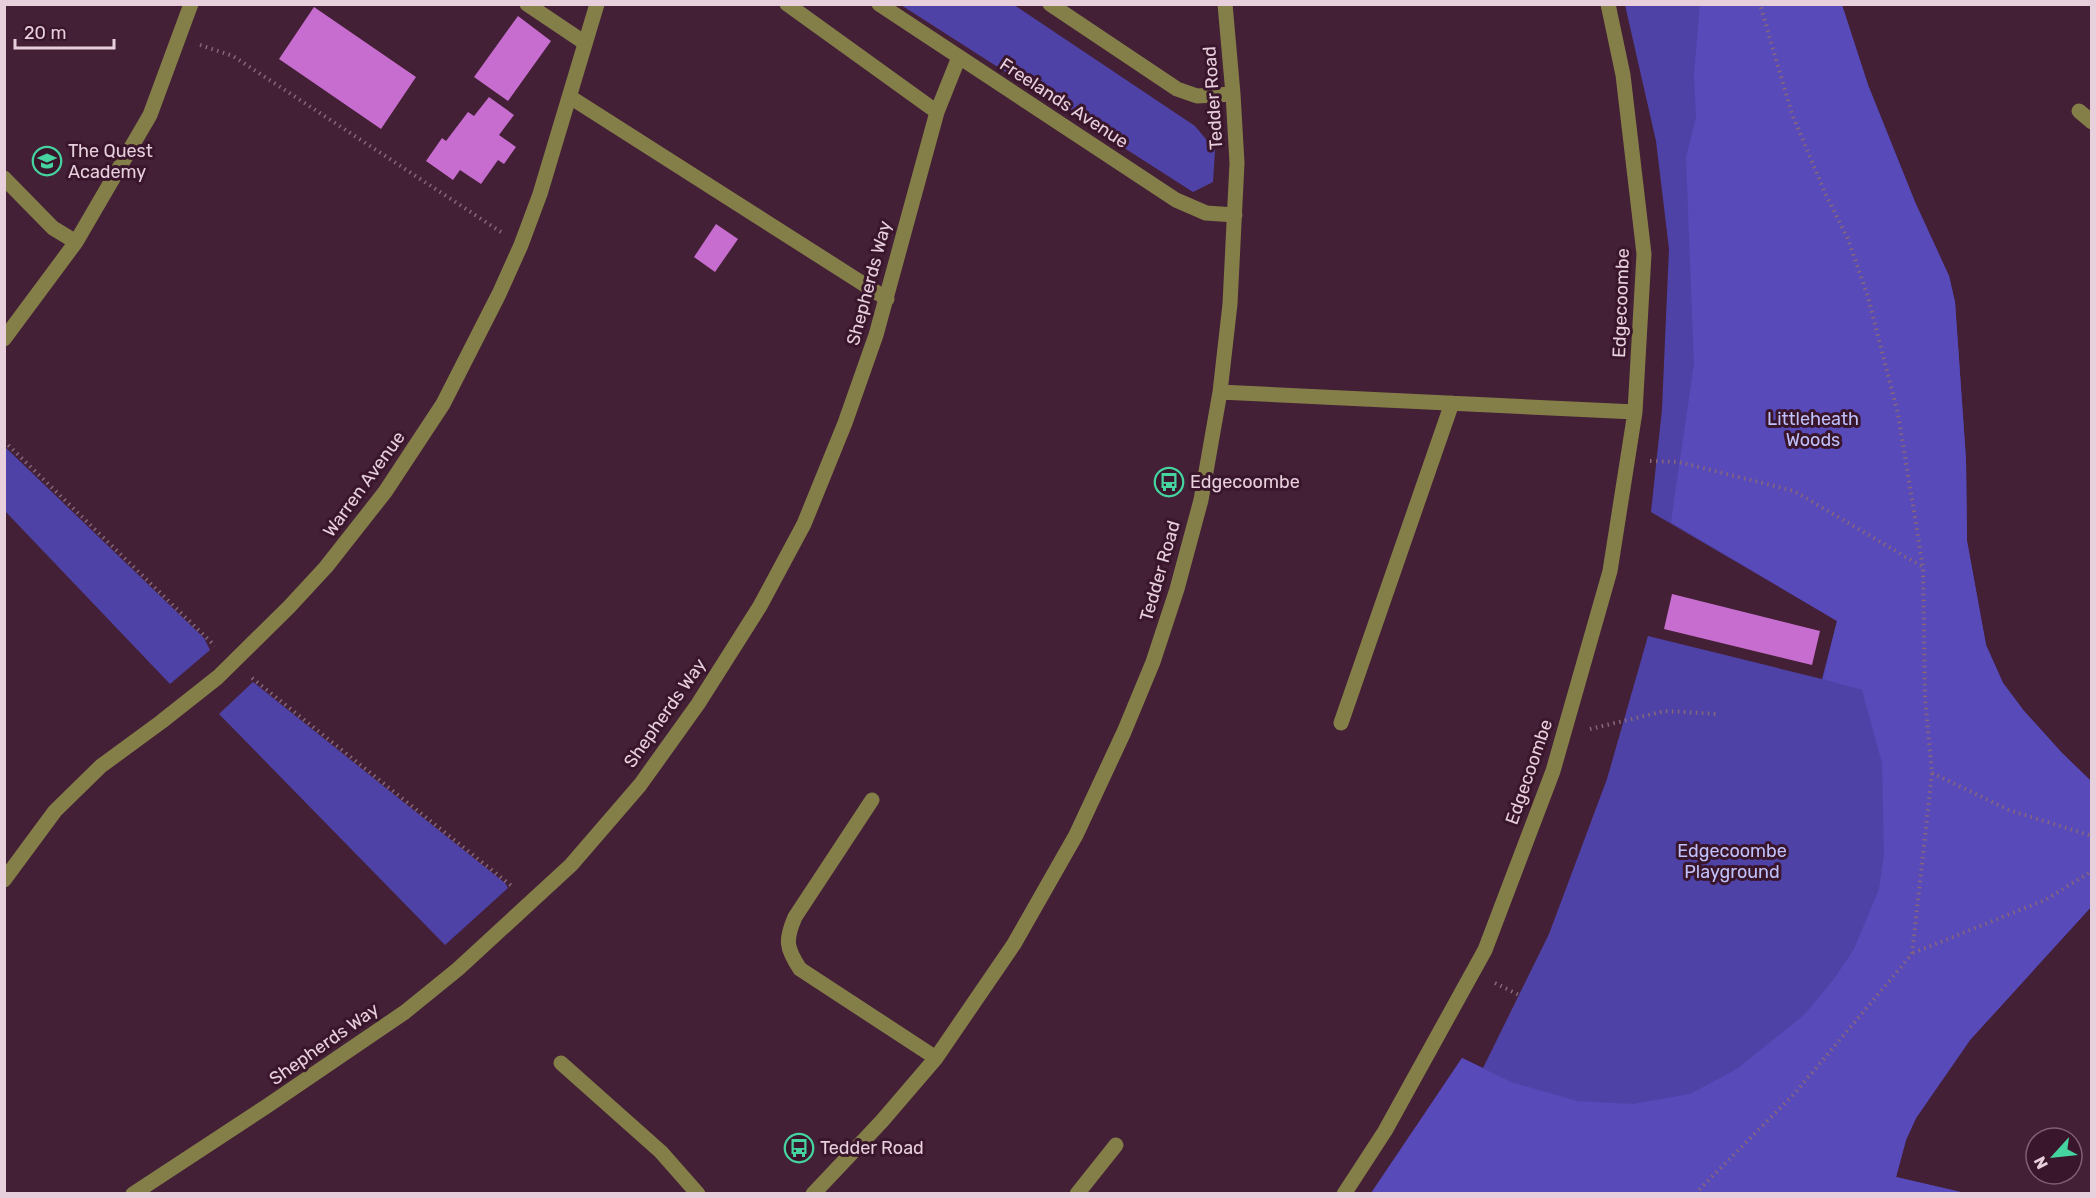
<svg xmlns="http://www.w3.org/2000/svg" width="2096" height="1198" font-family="Rubik,sans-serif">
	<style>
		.green { fill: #4f42a7 }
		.forest { fill: #594ab9 }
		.building { fill: #c76dcf }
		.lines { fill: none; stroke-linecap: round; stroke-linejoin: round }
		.path { stroke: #86677a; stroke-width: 4; stroke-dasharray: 1.5 4.5; stroke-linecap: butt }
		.minor { stroke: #847f48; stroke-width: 15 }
		.labels { text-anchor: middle; stroke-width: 6; stroke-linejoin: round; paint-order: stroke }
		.street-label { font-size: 18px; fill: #e7cfdc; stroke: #39162c }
		.poi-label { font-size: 18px; fill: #e7cfdc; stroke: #39162c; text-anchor: start }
		.park-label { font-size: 18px; fill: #c0c1fa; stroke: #39162c }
	</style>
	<rect width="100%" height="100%" fill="#442036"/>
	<path class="green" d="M 901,5 L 1014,5 L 1195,126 L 1215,150 L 1213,182 L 1193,192 Z
		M 1625,5 L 1842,5 L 1868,85 L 1915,202 L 1949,276 L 1955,302 L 1966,460 L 1967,541 L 1986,645 L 2003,683 L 2024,711 L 2062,753 L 2091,781 L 2091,907 L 1970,1040 L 1916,1118 L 1906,1140 L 1896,1177 L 1965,1193 L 1371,1194 L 1462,1058 L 1483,1068 L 1549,934 L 1607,779 L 1648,636 L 1822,679 L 1837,621 L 1651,512 L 1662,409 L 1669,249 L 1656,141 Z
		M 4,446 L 204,638 L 210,650 L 170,684 L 5,511 Z
		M 253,682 L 505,883 L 508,888 L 445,945 L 219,714 Z"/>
	<path class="forest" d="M 1700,5 L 1842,5 L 1868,85 L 1915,202 L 1949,276 L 1955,302 L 1966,460 L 1967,541 L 1986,645 L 2003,683 L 2024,711 L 2062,753 L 2091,781 L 2091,907 L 1970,1040 L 1916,1118 L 1906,1140 L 1896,1177 L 1965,1193 L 1371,1193 L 1462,1058 L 1511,1082 L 1577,1101 L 1633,1104 L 1690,1094 L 1737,1069 L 1804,1015 L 1834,979 L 1854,949 L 1879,889 L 1884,855 L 1882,763 L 1862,690 L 1823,679 L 1837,621 L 1671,522 L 1694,364 L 1686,157 L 1696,118 L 1694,74 Z"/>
	<path class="building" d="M 314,7 L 416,77 L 381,129 L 279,59 Z
		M 518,16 L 551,41 L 508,101 L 474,77 Z
		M 489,97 L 514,115 L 499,135 L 516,147 L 504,164 L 498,160 L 481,184 L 460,170 L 453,180 L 426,161 L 442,138 L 446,141 L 468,112 L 474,116 Z
		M 716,224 L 738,239 L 715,272 L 694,257 Z
		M 1672,594 L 1820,631 L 1812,665 L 1664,629 Z"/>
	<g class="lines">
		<path class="path" d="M 200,45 L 233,56 L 501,232
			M 4,441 L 215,646
			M 1650,461 L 1679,462 L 1794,491 L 1923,567
			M 252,678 L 513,887
			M 1590,729 L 1665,711 L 1717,714
			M 1932,773 L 2009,810 L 2092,836
			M 1913,953 L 2045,900 L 2092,871
			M 1495,983 L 1519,995
			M 1695,1194 L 1795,1093 L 1912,954 L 1932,773 L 1925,699 L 1923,567 L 1898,414 L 1868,297 L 1848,239 L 1825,193 L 1792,114 L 1760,4"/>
		<path class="minor" d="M 527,4 L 585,43
			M 787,4 L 937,112
			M 879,4 L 1176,200 L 1206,213 L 1235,215
			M 1050,4 L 1177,89 L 1197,96 L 1233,94
			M 570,97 L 887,299
			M 2079,111 L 2092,122
			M 4,178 L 53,228 L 76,242
			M 4,339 L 76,242 L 150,115 L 191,4
			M 1220,392 L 1635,412
			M 1341,723 L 1452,403
			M 872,800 L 795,917 C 785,940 786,948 800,969 L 936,1058
			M 4,880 L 55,811 L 101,766 L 161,722 L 218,677 L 289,607 L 326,567 L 385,492 L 443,404 L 499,294 L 521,245 L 540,194 L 597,4
			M 561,1063 L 661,1152 L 698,1194
			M 133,1194 L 267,1106 L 405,1012 L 458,969 L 571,865 L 640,785 L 698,704 L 760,606 L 804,524 L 845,423 L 876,335 L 937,112 L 959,57
			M 813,1194 L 882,1121 L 936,1058 L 1014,944 L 1076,835 L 1124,732 L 1153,662 L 1177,589 L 1201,500 L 1220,392 L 1230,304 L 1237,163 L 1233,94 L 1225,4
			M 1077,1194 L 1116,1145
			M 1344,1194 L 1385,1131 L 1485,950 L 1553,771 L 1610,571 L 1635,412 L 1644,254 L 1623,75 L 1608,4"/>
	</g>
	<defs>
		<g id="school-ring" transform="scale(1.5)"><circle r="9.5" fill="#39162c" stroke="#45d49f" stroke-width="1.5"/><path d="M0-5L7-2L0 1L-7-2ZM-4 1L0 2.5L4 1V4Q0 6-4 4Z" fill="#45d49f"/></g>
		<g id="bus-ring" transform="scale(1.5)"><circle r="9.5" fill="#39162c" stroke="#45d49f" stroke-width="1.5"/><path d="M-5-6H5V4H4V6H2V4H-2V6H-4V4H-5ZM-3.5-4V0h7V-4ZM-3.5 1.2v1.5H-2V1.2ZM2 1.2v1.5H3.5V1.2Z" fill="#45d49f"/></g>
	</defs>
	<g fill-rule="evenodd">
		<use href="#school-ring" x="47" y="161"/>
		<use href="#bus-ring" x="1169" y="482"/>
		<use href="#bus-ring" x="799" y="1148"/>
	</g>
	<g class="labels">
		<g class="street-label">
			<text transform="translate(1213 98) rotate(-94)" y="6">Tedder Road</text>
			<text transform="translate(1064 103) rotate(33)" y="6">Freelands Avenue</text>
			<text transform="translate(869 283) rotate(-75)" y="6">Shepherds Way</text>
			<text transform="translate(1621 303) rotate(-88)" y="6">Edgecoombe</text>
			<text transform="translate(364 484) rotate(-54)" y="6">Warren Avenue</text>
			<text transform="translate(1160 571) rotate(-74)" y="6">Tedder Road</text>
			<text transform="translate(665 713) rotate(-55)" y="6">Shepherds Way</text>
			<text transform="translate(1529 772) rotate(-71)" y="6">Edgecoombe</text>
			<text transform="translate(324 1044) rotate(-35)" y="6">Shepherds Way</text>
		</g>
		<g class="poi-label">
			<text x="68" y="157">The Quest<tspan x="68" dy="21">Academy</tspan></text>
			<text x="1190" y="488">Edgecoombe</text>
			<text x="820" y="1154">Tedder Road</text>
		</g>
		<g class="park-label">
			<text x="1813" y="425">Littleheath<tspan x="1813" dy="21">Woods</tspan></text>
			<text x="1732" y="857">Edgecoombe<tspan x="1732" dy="21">Playground</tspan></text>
		</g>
	</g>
	<rect width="2096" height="1198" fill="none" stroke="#e7cfdc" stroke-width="12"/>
	<g transform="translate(2054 1156) rotate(243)"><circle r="28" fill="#39162c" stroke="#7f6072" stroke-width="1.5"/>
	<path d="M0-4.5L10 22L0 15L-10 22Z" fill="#45d49f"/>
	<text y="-9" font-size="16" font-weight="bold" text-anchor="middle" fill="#e7cfdc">N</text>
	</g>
	<path d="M15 39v9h99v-9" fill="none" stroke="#e7cfdc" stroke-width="3"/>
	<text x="24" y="39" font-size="18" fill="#e7cfdc" stroke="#39162c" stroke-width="4.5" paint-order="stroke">20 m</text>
</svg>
